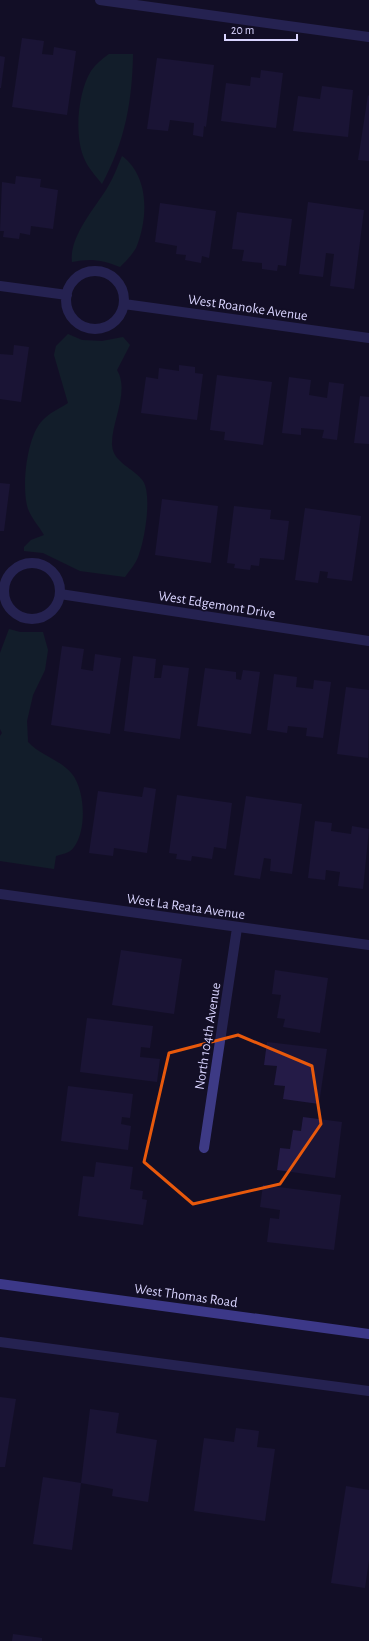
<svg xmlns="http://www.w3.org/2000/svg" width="369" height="1641" font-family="'Alegreya Sans',sans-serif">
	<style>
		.green { fill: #12302f }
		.building { fill: #241b47 }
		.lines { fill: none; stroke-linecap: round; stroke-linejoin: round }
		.service { stroke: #3d3a85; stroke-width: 10 }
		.minor { stroke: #3d3a85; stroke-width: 10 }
		.secondary { stroke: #6f6bff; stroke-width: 10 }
		.marked { fill: none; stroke: #e8590c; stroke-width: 3; stroke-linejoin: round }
		.labels { text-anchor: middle; stroke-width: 3.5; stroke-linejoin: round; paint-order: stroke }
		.street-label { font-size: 14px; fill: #d9d4ff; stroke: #130f26 }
	</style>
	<rect width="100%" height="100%" fill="#130f26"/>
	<path class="green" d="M 109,54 L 133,54 C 132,103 125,141 102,184 C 96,176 88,168 84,158 C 74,135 78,92 91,71 C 96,64 102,59 109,54 Z
		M 122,156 C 150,177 148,219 136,248 C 132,255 126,261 120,267 C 103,260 90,258 72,262 C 69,238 93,210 106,190 C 113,179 117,168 122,156 Z
		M 68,334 L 82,340 L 102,341 L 123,337 L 130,345 L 117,370 C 130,392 111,422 112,445 C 113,463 134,468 143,481 C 152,495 145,538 139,554 C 137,562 130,570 125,577 L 80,571 L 43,553 L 24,551 L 24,547 L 31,540 L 44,535 C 39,526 32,519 28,509 C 21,488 27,436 42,421 C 49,413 59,409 68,403 L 54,355 L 56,346 Z
		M 9,629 L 20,632 L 43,632 L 48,650 L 45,670 L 33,695 L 27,721 L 28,742 C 41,756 61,760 72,774 C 85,790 87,830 74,847 C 70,853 63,854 56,856 L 54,869 L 0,861 L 0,736 L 2,733 L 0,729 L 0,653 Z"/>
	<path class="building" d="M 22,38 L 44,41 L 42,54 L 53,55 L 54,47 L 76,51 L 67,115 L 12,107 Z
		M 0,56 L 5,57 L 1,88 L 0,88 Z
		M 157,58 L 214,65 L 206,127 L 204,126 L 203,137 L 193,135 L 194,123 L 170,120 L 168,131 L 147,129 Z
		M 261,70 L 283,73 L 276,128 L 221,121 L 226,83 L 250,86 L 251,77 L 260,78 Z
		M 322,86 L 353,90 L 348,137 L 293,131 L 298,96 L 320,99 Z
		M 368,95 L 369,96 L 369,161 L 358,160 Z
		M 16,176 L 41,179 L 40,187 L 58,190 L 53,229 L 31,226 L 30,235 L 20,233 L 19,239 L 3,237 L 4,231 L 0,231 L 2,182 L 15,184 Z
		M 308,202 L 364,210 L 354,289 L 330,286 L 334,254 L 326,253 L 323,277 L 299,274 Z
		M 160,203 L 216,211 L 209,258 L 202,256 L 201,263 L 185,260 L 186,255 L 176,254 L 177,246 L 155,242 Z
		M 237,212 L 292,219 L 286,266 L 278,265 L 277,271 L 262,269 L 262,263 L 242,261 L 244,250 L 232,249 Z
		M 14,345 L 29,347 L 21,402 L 0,399 L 0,354 L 13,355 Z
		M 179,365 L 195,367 L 195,373 L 203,374 L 197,420 L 141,413 L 146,377 L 158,379 L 159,368 L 179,371 Z
		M 217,375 L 272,382 L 263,445 L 224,440 L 225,432 L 210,430 Z
		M 289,377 L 311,380 L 309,395 L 327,398 L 329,382 L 344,384 L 337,440 L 322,438 L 324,430 L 301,428 L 301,435 L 282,433 Z
		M 360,396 L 369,397 L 369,444 L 354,443 Z
		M 0,483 L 10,484 L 4,531 L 0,531 Z
		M 162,499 L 218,506 L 211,563 L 155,555 Z
		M 234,506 L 271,510 L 270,519 L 289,521 L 284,560 L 260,558 L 259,566 L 251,565 L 250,570 L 234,568 L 235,564 L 227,563 Z
		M 305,508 L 361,516 L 352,581 L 327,578 L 328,572 L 320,571 L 318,583 L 295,580 Z
		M 62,646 L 84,649 L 81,669 L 93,671 L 95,654 L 121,658 L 110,734 L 51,725 Z
		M 133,656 L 156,659 L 154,678 L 161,678 L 163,665 L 189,668 L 180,739 L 124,731 Z
		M 205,668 L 236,672 L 236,679 L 241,680 L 243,670 L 260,672 L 251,734 L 197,726 Z
		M 274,674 L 297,677 L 296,687 L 313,689 L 314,680 L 331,682 L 323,738 L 306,736 L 307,728 L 288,726 L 287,733 L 267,730 Z
		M 346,687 L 369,690 L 368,758 L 337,754 Z
		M 144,787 L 156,789 L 147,853 L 114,848 L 113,856 L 89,853 L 98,791 L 142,797 Z
		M 177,795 L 232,803 L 226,849 L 214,847 L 212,859 L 192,856 L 191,861 L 176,859 L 177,854 L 169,853 Z
		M 246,796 L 302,804 L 292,874 L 270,871 L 271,859 L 264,858 L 260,879 L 234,875 Z
		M 315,821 L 332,823 L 331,831 L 351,834 L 352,826 L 369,829 L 363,889 L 338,886 L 340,872 L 326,870 L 325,880 L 308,878 Z
		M 121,950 L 182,959 L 174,1014 L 112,1005 Z
		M 275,970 L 328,978 L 320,1033 L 283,1027 L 285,1019 L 277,1018 L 281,995 L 272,994 Z
		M 87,1018 L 153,1026 L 150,1048 L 141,1047 L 140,1057 L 160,1059 L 157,1082 L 80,1072 Z
		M 267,1042 L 327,1049 L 319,1104 L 283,1099 L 285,1086 L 274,1085 L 277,1066 L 264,1065 Z
		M 68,1086 L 133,1094 L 130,1118 L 122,1117 L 121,1124 L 131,1126 L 128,1150 L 61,1141 Z
		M 303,1117 L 342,1122 L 335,1178 L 277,1170 L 280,1148 L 290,1149 L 293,1130 L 301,1131 Z
		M 96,1162 L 133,1167 L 130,1189 L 143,1191 L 142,1199 L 147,1200 L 143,1225 L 78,1216 L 83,1176 L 94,1177 Z
		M 263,1185 L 341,1195 L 334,1250 L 267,1242 L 270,1218 L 279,1219 L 280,1210 L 260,1207 Z
		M 0,1397 L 16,1399 L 5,1467 L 0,1467 Z
		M 90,1409 L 119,1413 L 116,1433 L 157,1440 L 148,1502 L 112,1496 L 113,1489 L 81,1483 Z
		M 236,1428 L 259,1431 L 257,1447 L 275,1449 L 265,1521 L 194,1511 L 204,1438 L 234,1442 Z
		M 43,1477 L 81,1483 L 72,1550 L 33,1544 Z
		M 346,1486 L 369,1490 L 369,1560 L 365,1588 L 331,1583 Z
		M 13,1634 L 42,1638 L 42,1641 L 12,1641 Z"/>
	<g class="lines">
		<path class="service" d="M 0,1342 L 369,1391"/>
		<path class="minor" d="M 100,0 L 369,37
			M66 300a29 29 0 1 1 58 0a29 29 0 1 1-58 0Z
			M 0,286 L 67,295
			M 124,304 L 369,338
			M4 591a28 28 0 1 1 56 0a28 28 0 1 1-56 0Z
			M 60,594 L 369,641
			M 0,894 L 369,945
			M 204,1148 L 237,928"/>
		<path class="secondary" d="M 0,1284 L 369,1334"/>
	</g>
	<path d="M0 0H369V1641H0ZM 238,1035 L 312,1066 L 321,1124 L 280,1184 L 193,1204 L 144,1162 L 169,1053 Z" fill="#130f26" fill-opacity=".55" fill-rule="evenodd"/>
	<path class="marked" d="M 238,1035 L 312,1066 L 321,1124 L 280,1184 L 193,1204 L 144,1162 L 169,1053 Z"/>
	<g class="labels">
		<g class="street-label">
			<text transform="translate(248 307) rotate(8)" y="5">West Roanoke Avenue</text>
			<text transform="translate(217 604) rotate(9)" y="5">West Edgemont Drive</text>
			<text transform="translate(186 906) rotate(8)" y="5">West La Reata Avenue</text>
			<text transform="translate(207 1036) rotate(-81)" y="5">North 104th Avenue</text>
			<text transform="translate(186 1295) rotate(8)" y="5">West Thomas Road</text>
		</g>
	</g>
	<path d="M225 34v6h72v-6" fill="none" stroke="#d9d4ff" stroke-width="2"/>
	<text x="231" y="34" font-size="12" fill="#d9d4ff" stroke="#130f26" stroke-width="3" paint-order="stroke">20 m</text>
</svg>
